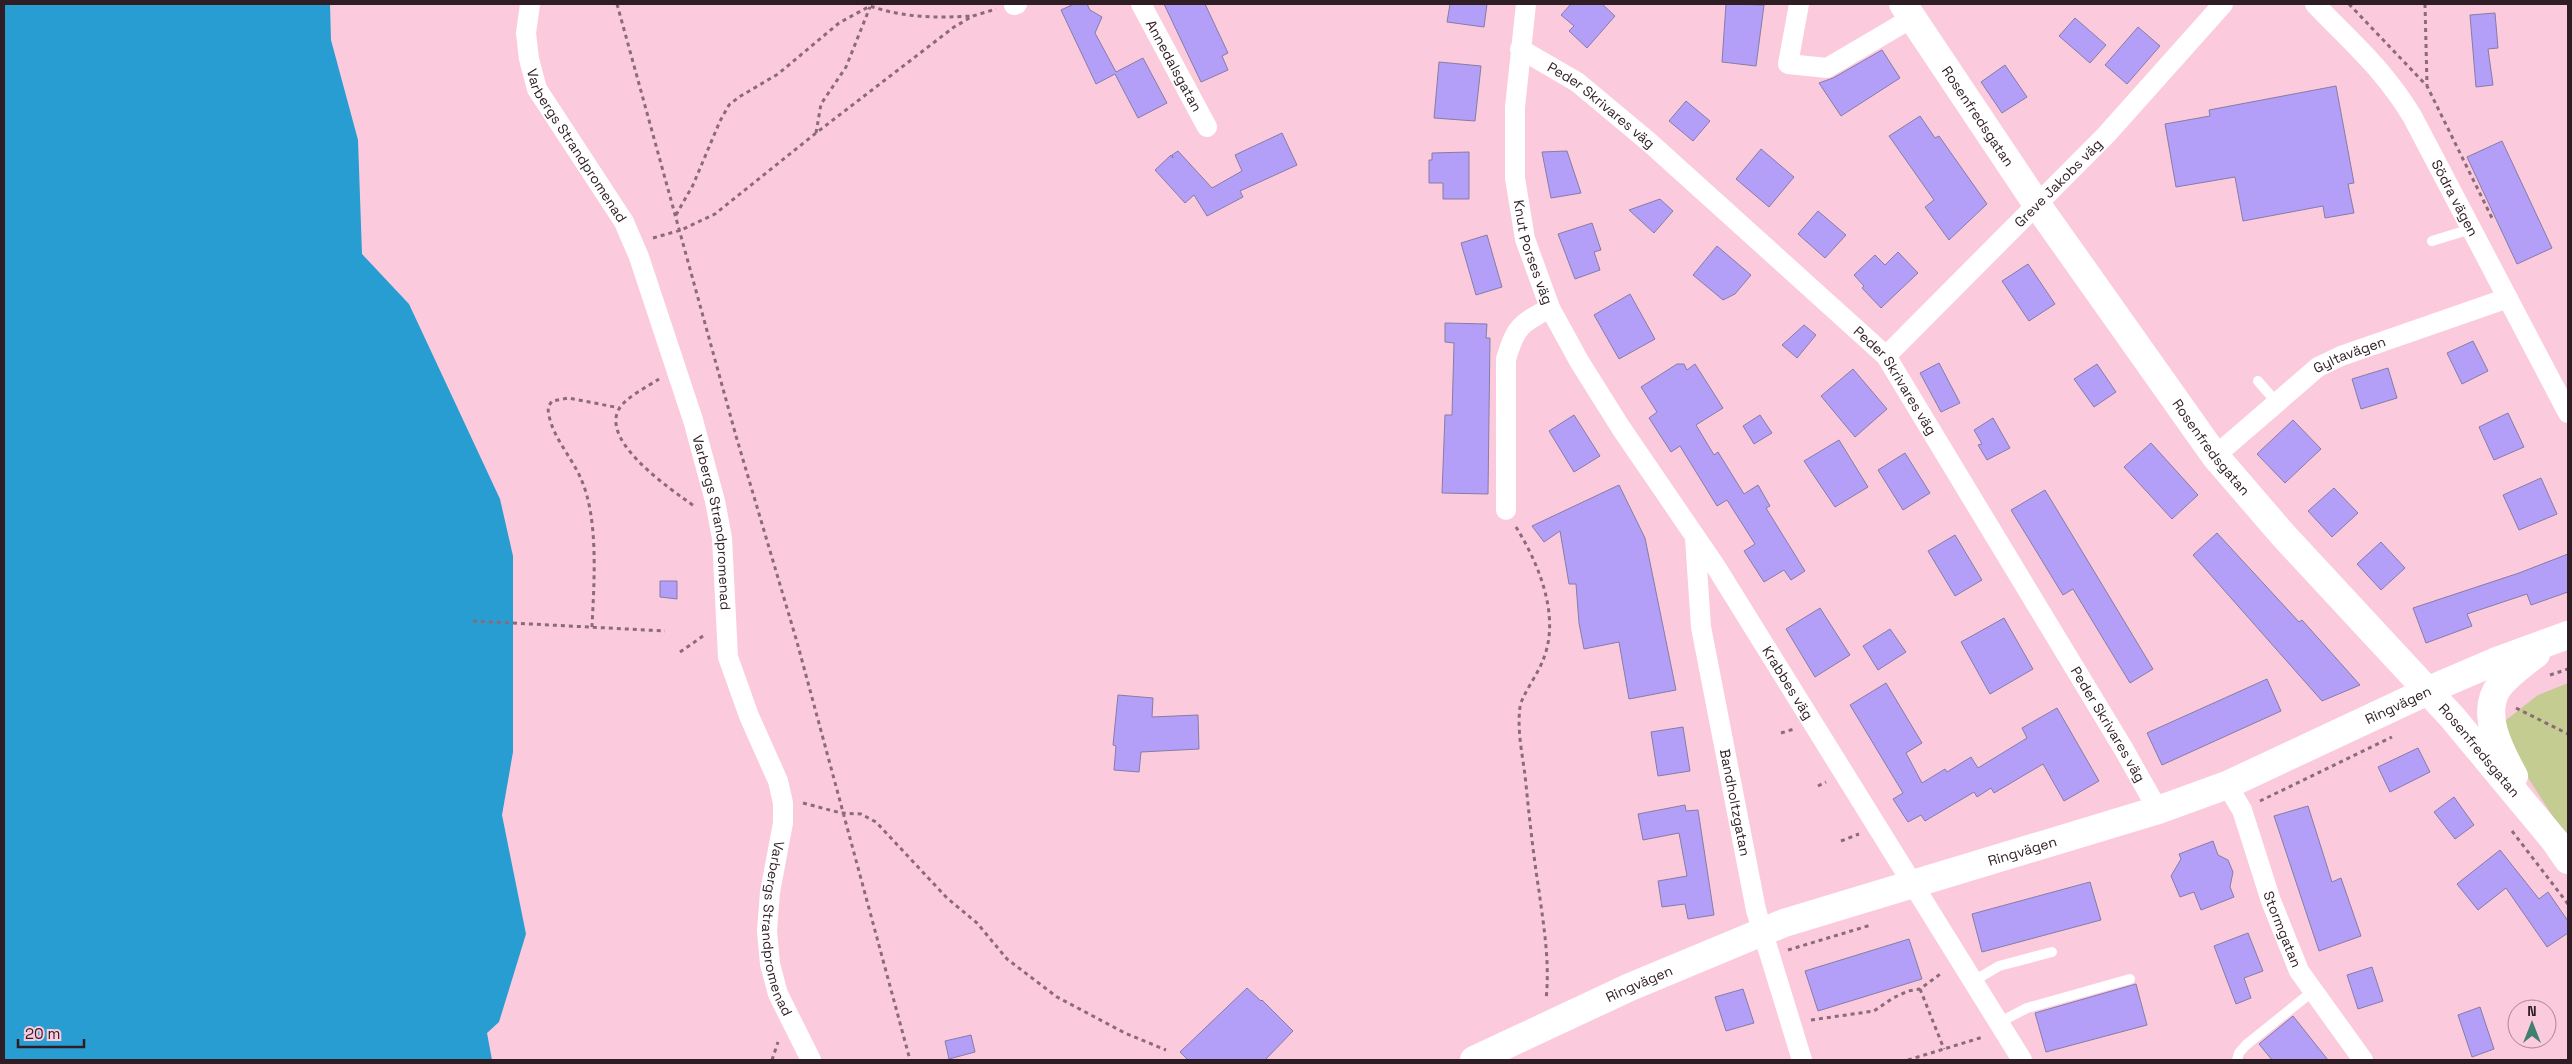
<svg xmlns="http://www.w3.org/2000/svg" width="2572" height="1064" font-family="'Space Grotesk',sans-serif">
	<style>
		.green { fill: #c5cc91 }
		.water { fill: #279dd2 }
		.building { fill: #b39ff7; stroke: #857da5 }
		.lines { fill: none; stroke-linecap: round; stroke-linejoin: round }
		.path { stroke: #8b6b78; stroke-width: 3; stroke-dasharray: 4 4; stroke-linecap: butt }
		.lane { stroke: #fff; stroke-width: 10 }
		.street { stroke: #fff; stroke-width: 20 }
		.secondary { stroke: #fff; stroke-width: 28 }
		.labels { text-anchor: middle; stroke-width: 4; stroke-linejoin: round; paint-order: stroke }
		.street-label { font-size: 14px; fill: #2e1d24; stroke: #fccadd }
	</style>
	<rect width="100%" height="100%" fill="#fccadd"/>
	<path class="green" d="M 2568,683 L 2568,834 L 2559,826 L 2503,739 L 2506,720 L 2538,695 Z"/>
	<path class="water" d="M 4,4 L 330,4 L 331,40 L 358,140 L 362,254 L 409,304 L 500,499 L 513,556 L 513,752 L 502,815 L 526,934 L 499,1022 L 487,1033 L 492,1060 L 4,1060 Z"/>
	<path class="building" d="M 1074,4 L 1087,4 L 1090,10 L 1102,17 L 1095,33 L 1116,72 L 1143,58 L 1167,103 L 1138,118 L 1115,74 L 1096,84 L 1061,10 Z
		M 1164,4 L 1205,4 L 1228,53 L 1222,56 L 1228,70 L 1201,82 Z
		M 1450,4 L 1487,4 L 1484,27 L 1447,22 Z
		M 1571,4 L 1602,4 L 1615,16 L 1587,48 L 1569,31 L 1574,26 L 1561,15 Z
		M 1726,4 L 1764,5 L 1756,66 L 1722,62 Z
		M 2495,13 L 2498,48 L 2488,49 L 2493,85 L 2476,87 L 2470,15 Z
		M 2075,18 L 2106,45 L 2090,63 L 2059,36 Z
		M 2138,27 L 2160,46 L 2127,84 L 2105,65 Z
		M 1882,50 L 1900,78 L 1841,116 L 1819,83 L 1833,78 Z
		M 1439,62 L 1481,66 L 1475,121 L 1434,118 Z
		M 2005,65 L 2027,97 L 2002,113 L 1981,82 Z
		M 2336,86 L 2354,183 L 2348,184 L 2354,213 L 2325,218 L 2323,206 L 2243,221 L 2235,177 L 2176,187 L 2165,124 L 2210,116 L 2209,110 Z
		M 1686,101 L 1710,121 L 1693,141 L 1669,121 Z
		M 1920,116 L 1935,138 L 1939,136 L 1987,204 L 1949,240 L 1925,207 L 1934,200 L 1889,136 Z
		M 1282,133 L 1297,165 L 1240,191 L 1243,197 L 1207,216 L 1194,195 L 1185,203 L 1155,170 L 1171,155 L 1173,158 L 1172,155 L 1178,151 L 1212,188 L 1242,171 L 1235,155 Z
		M 2502,141 L 2552,248 L 2517,264 L 2467,157 Z
		M 1761,149 L 1794,177 L 1769,207 L 1736,179 Z
		M 1567,151 L 1581,193 L 1551,198 L 1542,152 Z
		M 1469,152 L 1469,199 L 1443,199 L 1443,183 L 1429,183 L 1429,160 L 1432,160 L 1432,153 Z
		M 1660,199 L 1673,211 L 1654,233 L 1629,210 Z
		M 1818,211 L 1846,235 L 1825,258 L 1798,234 Z
		M 1592,223 L 1601,250 L 1594,252 L 1600,270 L 1575,279 L 1558,234 Z
		M 1487,235 L 1502,287 L 1476,295 L 1461,243 Z
		M 1717,246 L 1751,275 L 1735,294 L 1723,300 L 1693,275 Z
		M 1898,252 L 1918,273 L 1881,308 L 1862,288 L 1864,286 L 1854,275 L 1875,255 L 1885,265 Z
		M 2028,264 L 2055,304 L 2029,321 L 2002,281 Z
		M 1630,294 L 1655,339 L 1619,359 L 1594,315 Z
		M 1445,323 L 1487,324 L 1486,338 L 1490,338 L 1488,494 L 1442,493 L 1445,415 L 1452,415 L 1454,343 L 1445,342 Z
		M 1804,325 L 1816,335 L 1797,358 L 1782,345 Z
		M 2473,341 L 2488,371 L 2462,384 L 2447,353 Z
		M 1939,363 L 1960,403 L 1941,412 L 1920,373 Z
		M 1677,364 L 1684,364 L 1687,370 L 1695,364 L 1723,408 L 1696,425 L 1714,455 L 1718,452 L 1744,494 L 1758,485 L 1770,506 L 1766,508 L 1805,571 L 1791,580 L 1784,570 L 1764,582 L 1744,551 L 1755,544 L 1727,500 L 1717,506 L 1680,446 L 1671,452 L 1649,418 L 1657,412 L 1641,387 Z
		M 2097,364 L 2116,392 L 2094,407 L 2074,379 Z
		M 2388,368 L 2397,398 L 2361,409 L 2352,379 Z
		M 1853,369 L 1887,409 L 1855,437 L 1821,396 Z
		M 2508,413 L 2524,447 L 2494,460 L 2479,427 Z
		M 1574,415 L 1600,456 L 1574,472 L 1549,431 Z
		M 1760,415 L 1772,433 L 1754,444 L 1743,426 Z
		M 1993,418 L 2010,448 L 1987,460 L 1978,445 L 1982,444 L 1974,430 Z
		M 2293,420 L 2321,449 L 2285,483 L 2257,454 Z
		M 1839,440 L 1868,487 L 1835,507 L 1804,461 Z
		M 2151,443 L 2198,495 L 2172,519 L 2124,467 Z
		M 1905,453 L 1930,493 L 1903,510 L 1878,470 Z
		M 2541,478 L 2557,514 L 2519,530 L 2503,495 Z
		M 1619,485 L 1645,538 L 1676,690 L 1629,699 L 1619,642 L 1584,649 L 1579,623 L 1576,584 L 1569,584 L 1560,531 L 1544,542 L 1532,526 Z
		M 2334,488 L 2358,513 L 2332,537 L 2308,511 Z
		M 2045,490 L 2153,669 L 2130,683 L 2073,589 L 2063,595 L 2011,510 Z
		M 2217,533 L 2299,622 L 2302,620 L 2360,685 L 2322,701 L 2193,555 Z
		M 1955,535 L 1982,580 L 1955,596 L 1928,551 Z
		M 2381,542 L 2405,568 L 2381,590 L 2357,564 Z
		M 2568,554 L 2568,592 L 2531,605 L 2527,594 L 2467,614 L 2472,626 L 2426,643 L 2413,608 L 2519,573 Z
		M 660,581 L 677,581 L 677,599 L 660,597 Z
		M 1820,608 L 1850,655 L 1815,677 L 1786,629 Z
		M 2004,618 L 2033,669 L 1990,694 L 1961,642 Z
		M 1890,629 L 1906,652 L 1878,670 L 1863,646 Z
		M 2267,679 L 2281,711 L 2162,765 L 2147,733 Z
		M 1886,683 L 1922,743 L 1906,753 L 1922,783 L 1945,769 L 1947,772 L 1971,757 L 1978,768 L 2027,738 L 2022,728 L 2057,708 L 2099,781 L 2064,801 L 2043,764 L 1994,793 L 1991,788 L 1977,797 L 1974,792 L 1925,821 L 1921,815 L 1908,822 L 1893,799 L 1903,793 L 1850,705 Z
		M 1118,695 L 1153,698 L 1152,717 L 1198,715 L 1199,749 L 1141,752 L 1139,772 L 1114,770 L 1116,746 L 1113,745 Z
		M 1683,727 L 1690,771 L 1658,776 L 1651,732 Z
		M 2418,748 L 2430,772 L 2390,792 L 2378,767 Z
		M 2454,797 L 2474,825 L 2455,839 L 2434,812 Z
		M 1685,805 L 1686,811 L 1698,810 L 1714,915 L 1688,919 L 1685,904 L 1662,907 L 1658,881 L 1687,876 L 1679,833 L 1643,840 L 1638,814 Z
		M 2308,806 L 2332,882 L 2341,878 L 2361,936 L 2319,951 L 2274,816 Z
		M 2213,841 L 2218,855 L 2228,860 L 2233,872 L 2230,887 L 2234,897 L 2201,910 L 2194,892 L 2180,897 L 2171,876 L 2181,859 L 2179,854 Z
		M 2500,850 L 2539,899 L 2548,892 L 2568,921 L 2568,933 L 2547,947 L 2506,888 L 2478,910 L 2457,884 Z
		M 2090,882 L 2101,920 L 1982,952 L 1972,914 Z
		M 2248,933 L 2263,971 L 2244,978 L 2251,998 L 2236,1004 L 2214,946 Z
		M 1909,939 L 1922,979 L 1818,1011 L 1805,971 Z
		M 2372,967 L 2383,1001 L 2358,1009 L 2347,975 Z
		M 2136,984 L 2147,1025 L 2046,1052 L 2035,1013 Z
		M 1247,988 L 1261,1001 L 1262,1000 L 1293,1031 L 1265,1060 L 1188,1060 L 1180,1052 Z
		M 1743,989 L 1754,1023 L 1726,1031 L 1715,997 Z
		M 2480,1007 L 2494,1049 L 2472,1057 L 2458,1015 Z
		M 2293,1016 L 2328,1060 L 2272,1060 L 2259,1044 Z
		M 971,1035 L 975,1052 L 949,1059 L 945,1041 Z"/>
	<g class="lines">
		<path class="path" d="M 617,4 L 736,436 L 797,642 L 910,1060
			M 2349,4 L 2427,86 L 2492,218
			M 2425,4 L 2427,85
			M 816,133 L 821,104 L 846,67 L 870,7
			M 676,215 L 693,185 L 720,121 L 729,105 L 739,97 L 778,74 L 839,23 L 870,6 C 905,18 936,18 972,16
			M 653,238 L 681,230 L 715,214 L 816,133 L 954,27 L 973,16 L 996,9
			M 659,379 C 647,387 626,397 619,409 C 600,442 672,490 694,506
			M 1516,527 C 1539,564 1561,617 1543,660 C 1539,672 1521,697 1520,707 C 1517,729 1522,753 1525,775 C 1529,814 1533,853 1539,891 C 1544,928 1550,963 1546,1000
			M 473,621 L 665,631
			M 592,627 C 594,583 599,519 581,479 C 571,455 549,434 548,407 L 552,401 L 568,398 L 620,408
			M 680,652 L 706,634
			M 2550,675 L 2568,669
			M 2516,708 L 2568,734
			M 1781,733 L 1794,729
			M 1818,786 L 1826,782
			M 2260,801 L 2392,737
			M 803,803 L 841,813 L 861,814 L 876,822 L 947,898 L 977,923 L 1007,959 L 1057,997 L 1125,1033 L 1166,1050
			M 2512,831 L 2568,904
			M 1841,841 L 1859,834
			M 1788,950 L 1871,925
			M 1920,989 L 1944,1049
			M 1811,1020 L 1874,1011 L 1893,998 L 1908,991 L 1920,989 L 1943,972
			M 772,1060 L 778,1042
			M 1908,1060 L 1983,1037"/>
		<path class="lane" d="M 2432,241 L 2471,229
			M 2258,381 L 2277,403
			M 1972,982 L 1999,966 L 2052,952
			M 1998,1023 L 2027,1008 L 2130,979
			M 2237,1060 L 2239,1053 L 2246,1045 L 2313,991"/>
		<g class="street">
			<path id="s1" d="M 530,4 L 526,33 L 529,59 L 537,89 L 624,222 L 639,257 L 693,420 L 715,501 L 722,538 L 728,657 L 749,716 L 778,781 L 783,803 L 783,823 L 770,892 L 767,931 L 770,964 L 778,994 L 811,1060"/>
			<path id="s2" d="M 1141,4 L 1207,127"/>
			<path id="s3" d="M 1526,4 L 1515,107 L 1515,178 L 1525,239 L 1550,308 L 1579,361 L 1621,428 L 1716,567 L 2022,1060"/>
			<path d="M 1799,4 L 1788,64 L 1827,68 L 1912,18"/>
			<path id="s4" d="M 2315,4 C 2352,43 2383,68 2412,116 L 2568,413"/>
			<path d="M 1014,5 L 1017,4"/>
			<path id="s5" d="M 1520,49 L 1577,82 L 1649,142 L 1886,356 L 2123,748 L 2158,810"/>
			<path id="s6" d="M 1886,356 L 2106,135 L 2223,4"/>
			<path id="s7" d="M 2215,456 L 2318,367 L 2341,356 L 2508,298"/>
			<path d="M 1506,510 L 1506,359 C 1516,326 1520,324 1550,308"/>
			<path id="s8" d="M 1695,538 L 1701,627 L 1756,910 L 1802,1060"/>
			<path id="s9" d="M 2227,785 L 2242,810 L 2271,901 L 2299,971 L 2363,1060"/>
		</g>
		<g class="secondary">
			<path id="s10" d="M 1903,4 L 2038,206 L 2215,456 L 2284,536 L 2452,717 L 2555,841 L 2568,860"/>
			<path d="M 2514,776 C 2500,751 2479,712 2500,685 C 2510,673 2524,663 2536,654"/>
			<path id="s11" d="M 1474,1060 L 1630,987 L 1784,923 L 2158,810 L 2227,785 L 2445,683 L 2494,662 L 2568,635"/>
		</g>
	</g>
	<g class="labels">
		<g class="street-label">
			<text dy="5" stroke="none"><textPath href="#s2" startOffset="70">Annedalsgatan</textPath></text>
			<text dy="5" stroke="none"><textPath href="#s5" startOffset="99">Peder Skrivares väg</textPath></text>
			<text dy="5" stroke="none"><textPath href="#s10" startOffset="135">Rosenfredsgatan</textPath></text>
			<text dy="5" stroke="none"><textPath href="#s1" startOffset="155">Varbergs Strandpromenad</textPath></text>
			<text dy="5" stroke="none"><textPath href="#s6" startOffset="244">Greve Jakobs väg</textPath></text>
			<text dy="5" stroke="none"><textPath href="#s4" startOffset="241">Södra vägen</textPath></text>
			<text dy="5" stroke="none"><textPath href="#s3" startOffset="251">Knut Porses väg</textPath></text>
			<text dy="5" stroke="none"><textPath href="#s7" startOffset="170">Gyltavägen</textPath></text>
			<text dy="5" stroke="none"><textPath href="#s5" startOffset="504">Peder Skrivares väg</textPath></text>
			<text dy="5" stroke="none"><textPath href="#s10" startOffset="540">Rosenfredsgatan</textPath></text>
			<text dy="5" stroke="none"><textPath href="#s1" startOffset="560">Varbergs Strandpromenad</textPath></text>
			<text dy="5" stroke="none"><textPath href="#s3" startOffset="754">Krabbes väg</textPath></text>
			<text dy="5" stroke="none"><textPath href="#s11" startOffset="992">Ringvägen</textPath></text>
			<text dy="5" stroke="none"><textPath href="#s5" startOffset="909">Peder Skrivares väg</textPath></text>
			<text dy="5" stroke="none"><textPath href="#s10" startOffset="945">Rosenfredsgatan</textPath></text>
			<text dy="5" stroke="none"><textPath href="#s8" startOffset="268">Bandholtzgatan</textPath></text>
			<text dy="5" stroke="none"><textPath href="#s11" startOffset="588">Ringvägen</textPath></text>
			<text dy="5" stroke="none"><textPath href="#s1" startOffset="980">Varbergs Strandpromenad</textPath></text>
			<text dy="5" stroke="none"><textPath href="#s9" startOffset="155">Stormgatan</textPath></text>
			<text dy="5" stroke="none"><textPath href="#s11" startOffset="182">Ringvägen</textPath></text>
		</g>
	</g>
	<rect width="2572" height="1064" fill="none" stroke="#2e1d24" stroke-width="10"/>
	<g transform="translate(2532 1024)"><circle r="24" fill="#fccadd" stroke="#aa8593"/>
	<path d="M0-4L9 19L0 12L-9 19Z" fill="#40806e"/>
	<text y="-8" font-size="14" font-weight="bold" text-anchor="middle" fill="#2e1d24">N</text>
	</g>
	<path d="M18 1039v8h66v-8" fill="none" stroke="#2e1d24" stroke-width="2.5"/>
	<text x="25" y="1039" font-size="15" fill="#2e1d24" stroke="#fccadd" stroke-width="4" paint-order="stroke">20 m</text>
</svg>
